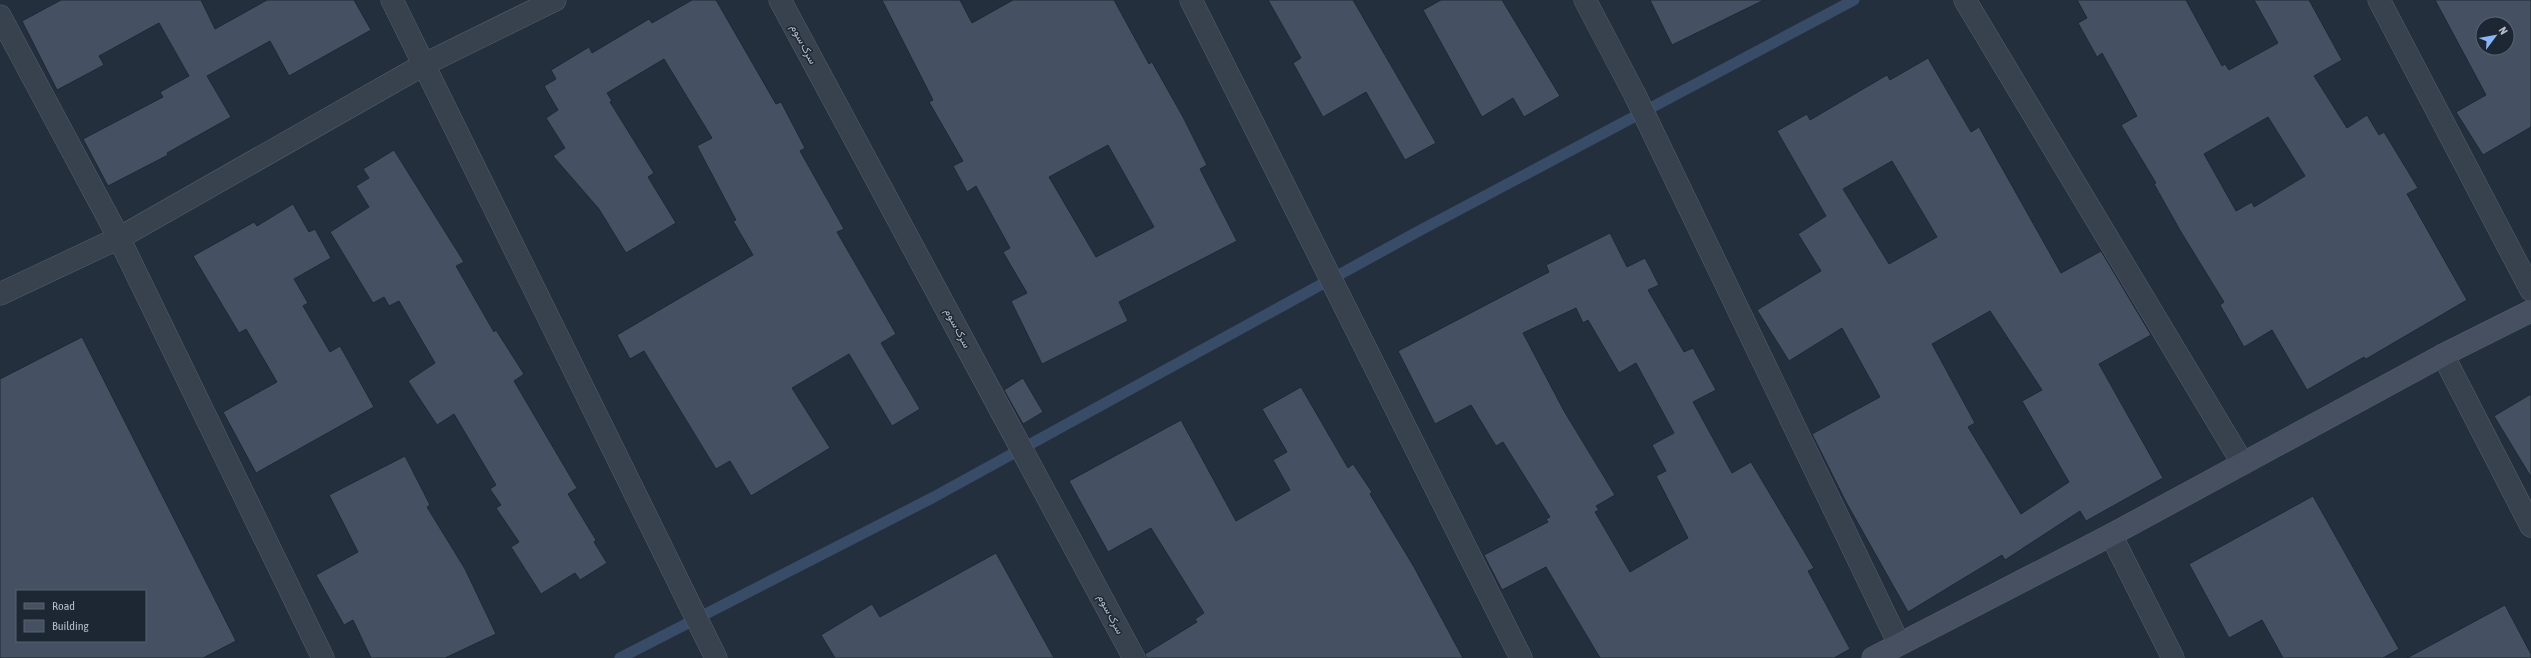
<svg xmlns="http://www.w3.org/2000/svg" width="2531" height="658" font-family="'Asap Condensed',Vazirmatn,sans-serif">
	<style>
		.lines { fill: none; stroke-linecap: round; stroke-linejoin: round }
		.stream { stroke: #394c67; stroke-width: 11 }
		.building { fill: #455162; stroke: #1f2835; fill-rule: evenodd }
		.street-casing { stroke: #565f6c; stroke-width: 23 }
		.secondary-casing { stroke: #565f6c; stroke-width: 23 }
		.street { stroke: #38414e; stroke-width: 22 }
		.secondary { stroke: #465061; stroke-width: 22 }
		.labels { text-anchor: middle; stroke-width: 3; stroke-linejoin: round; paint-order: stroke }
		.street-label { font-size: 11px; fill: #b4bcc9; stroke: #1d2633 }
	</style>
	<rect width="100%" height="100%" fill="#242f3e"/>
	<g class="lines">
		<path class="stream" d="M 620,658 L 932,498 L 1417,232 L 1854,0"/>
	</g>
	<path class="building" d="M 61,0 L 201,0 L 215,29 L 267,0 L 354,0 L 371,30 L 289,76 L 270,41 L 207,76 L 231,117 L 167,153 L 168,155 L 108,186 L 83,139 L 163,97 L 160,92 L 189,76 L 159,23 L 99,56 L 104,65 L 57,90 L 22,21 Z
		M 692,0 L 716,0 L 776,104 L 781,102 L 805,148 L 800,151 L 844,229 L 837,232 L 896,334 L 881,343 L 920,409 L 892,426 L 849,354 L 792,388 L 830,448 L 751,496 L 730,461 L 716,469 L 644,351 L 630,359 L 617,335 L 753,255 L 733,221 L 736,220 L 697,146 L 712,138 L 664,59 L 607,93 L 612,101 L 610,102 L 654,173 L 648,177 L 676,223 L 626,253 L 599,209 L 553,156 L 565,148 L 546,118 L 558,110 L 544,86 L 556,79 L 551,70 L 589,47 L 592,53 L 649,19 L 652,23 Z
		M 882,0 L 960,0 L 972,23 L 1013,0 L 1114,0 L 1149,64 L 1152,62 L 1183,117 L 1207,165 L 1200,169 L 1237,241 L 1119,302 L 1128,321 L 1042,364 L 1011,301 L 1027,293 L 1003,252 L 1010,248 L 976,186 L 967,192 L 953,166 L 963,161 L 929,102 L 933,100 ZM 1108,145 L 1154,227 L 1096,257 L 1049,177 Z
		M 1268,0 L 1353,0 L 1436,143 L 1405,160 L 1366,92 L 1323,117 L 1293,63 L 1301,58 Z
		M 1441,0 L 1502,0 L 1560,96 L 1524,117 L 1513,98 L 1482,117 L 1423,10 Z
		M 1650,0 L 1764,0 L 1672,45 Z
		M 2077,0 L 2186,0 L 2222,66 L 2225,64 L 2229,70 L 2278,43 L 2254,0 L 2309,0 L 2342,60 L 2314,76 L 2347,128 L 2367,115 L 2379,135 L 2384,132 L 2418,188 L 2407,194 L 2467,300 L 2366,359 L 2364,357 L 2307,390 L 2272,330 L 2244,347 L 2220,305 L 2224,302 L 2181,232 L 2154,184 L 2156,183 L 2121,125 L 2137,116 L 2102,53 L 2097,57 L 2078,23 L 2087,18 ZM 2268,117 L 2305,176 L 2254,207 L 2252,202 L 2236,211 L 2204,154 Z
		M 2435,0 L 2531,0 L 2531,127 L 2483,155 L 2456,112 L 2486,95 ZM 2483,24 L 2507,24 L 2507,48 L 2483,48 Z
		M 1928,58 L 1971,132 L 1979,127 L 2061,273 L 2101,251 L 2151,335 L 2099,364 L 2163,478 L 2086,521 L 2080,511 L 2005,560 L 2002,555 L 1908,612 L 1846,502 L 1812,434 L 1880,397 L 1842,328 L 1789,361 L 1757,310 L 1821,271 L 1798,234 L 1826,216 L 1777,131 L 1807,114 L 1810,120 L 1887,75 L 1890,80 ZM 1892,161 L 1937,237 L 1889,264 L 1843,189 ZM 1990,311 L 2042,390 L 2022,401 L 2069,482 L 2021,514 L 1968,427 L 1975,423 L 1932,344 Z
		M 394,150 L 464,262 L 456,266 L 494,332 L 496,330 L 524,374 L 514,381 L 577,488 L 568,494 L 596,540 L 594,542 L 607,563 L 580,580 L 575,573 L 541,594 L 511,547 L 519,542 L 496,508 L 501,505 L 490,489 L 496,485 L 454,414 L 437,425 L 408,381 L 435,363 L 399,301 L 389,306 L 384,297 L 373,303 L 330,232 L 369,207 L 356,186 L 369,178 L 363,169 Z
		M 293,204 L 309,232 L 315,229 L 331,258 L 294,279 L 308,303 L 303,306 L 330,352 L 340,346 L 374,407 L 256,473 L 223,412 L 277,382 L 246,329 L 239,333 L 193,256 L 254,222 L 257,226 Z
		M 1610,233 L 1627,267 L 1645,258 L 1659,285 L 1648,290 L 1684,352 L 1693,348 L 1716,390 L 1693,402 L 1732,473 L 1751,462 L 1814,568 L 1808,571 L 1850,649 L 1834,658 L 1600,658 L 1546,567 L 1502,590 L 1484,555 L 1548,522 L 1546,519 L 1550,517 L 1503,442 L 1496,446 L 1471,405 L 1435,424 L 1398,351 L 1549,272 L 1546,265 ZM 1576,308 L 1583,323 L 1588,320 L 1619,373 L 1636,363 L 1674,433 L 1652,445 L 1666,471 L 1656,476 L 1688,538 L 1630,572 L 1595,512 L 1599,510 L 1596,506 L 1615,495 L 1564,411 L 1523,333 Z
		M 82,337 L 236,641 L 203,658 L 0,658 L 0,379 ZM 17,591 L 145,591 L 145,641 L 17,641 Z
		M 1023,378 L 1043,412 L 1023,424 L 1004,390 Z
		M 1301,387 L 1348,468 L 1353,464 L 1372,492 L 1370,494 L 1414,567 L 1463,658 L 1146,658 L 1145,654 L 1197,622 L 1195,619 L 1204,613 L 1151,528 L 1108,552 L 1069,481 L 1181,420 L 1236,521 L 1290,490 L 1273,460 L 1287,452 L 1262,409 Z
		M 2531,394 L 2531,477 L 2494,416 Z
		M 405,456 L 430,505 L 427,507 L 465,569 L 496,634 L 445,658 L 371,658 L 353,620 L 344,625 L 316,575 L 358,552 L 329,495 Z
		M 2313,496 L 2399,649 L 2383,658 L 2283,658 L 2262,620 L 2229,638 L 2189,564 Z
		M 996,553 L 1054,658 L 835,658 L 821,635 L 872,604 L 880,617 Z
		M 2505,605 L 2531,654 L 2531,658 L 2407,658 Z"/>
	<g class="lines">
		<g class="street-casing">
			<path id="street" d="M 392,0 L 716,658
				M 780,0 L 1134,658
				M 1191,0 L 1521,658
				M 1585,0 L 1634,93 L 1899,644
				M 1965,0 L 2243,464
				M 2379,0 L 2531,290
				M 0,16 L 119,238 L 323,658
				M 0,294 L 119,238 L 423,65 L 555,0
				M 2443,355 L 2531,526
				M 2111,535 L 2173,658"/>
		</g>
		<g class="secondary-casing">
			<path id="secondary" d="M 1873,658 L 2111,535 L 2443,355 L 2531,311"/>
		</g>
		<use href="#street" class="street"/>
		<use href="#secondary" class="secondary"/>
	</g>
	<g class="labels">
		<g class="street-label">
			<text transform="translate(804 44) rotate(62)" y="4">سرک سوم</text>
			<text transform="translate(958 328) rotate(62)" y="4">سرک سوم</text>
			<text transform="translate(1111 614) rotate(62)" y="4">سرک سوم</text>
		</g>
	</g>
	<rect x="16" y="590" width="130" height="52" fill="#1d2633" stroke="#59626f"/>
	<rect x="24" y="603" width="20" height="6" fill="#465061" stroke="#59626f"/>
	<text x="52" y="610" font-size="12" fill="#b4bcc9">Road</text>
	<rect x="24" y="620" width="20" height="12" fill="#455162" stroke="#59626f"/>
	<text x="52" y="630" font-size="12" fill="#b4bcc9">Building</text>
	<g transform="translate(2495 36) rotate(58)"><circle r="19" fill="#1d2633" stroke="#59626f"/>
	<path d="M0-3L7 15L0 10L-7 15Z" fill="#8ab4f8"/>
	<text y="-6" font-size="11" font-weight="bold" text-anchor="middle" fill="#b4bcc9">N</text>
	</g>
</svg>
